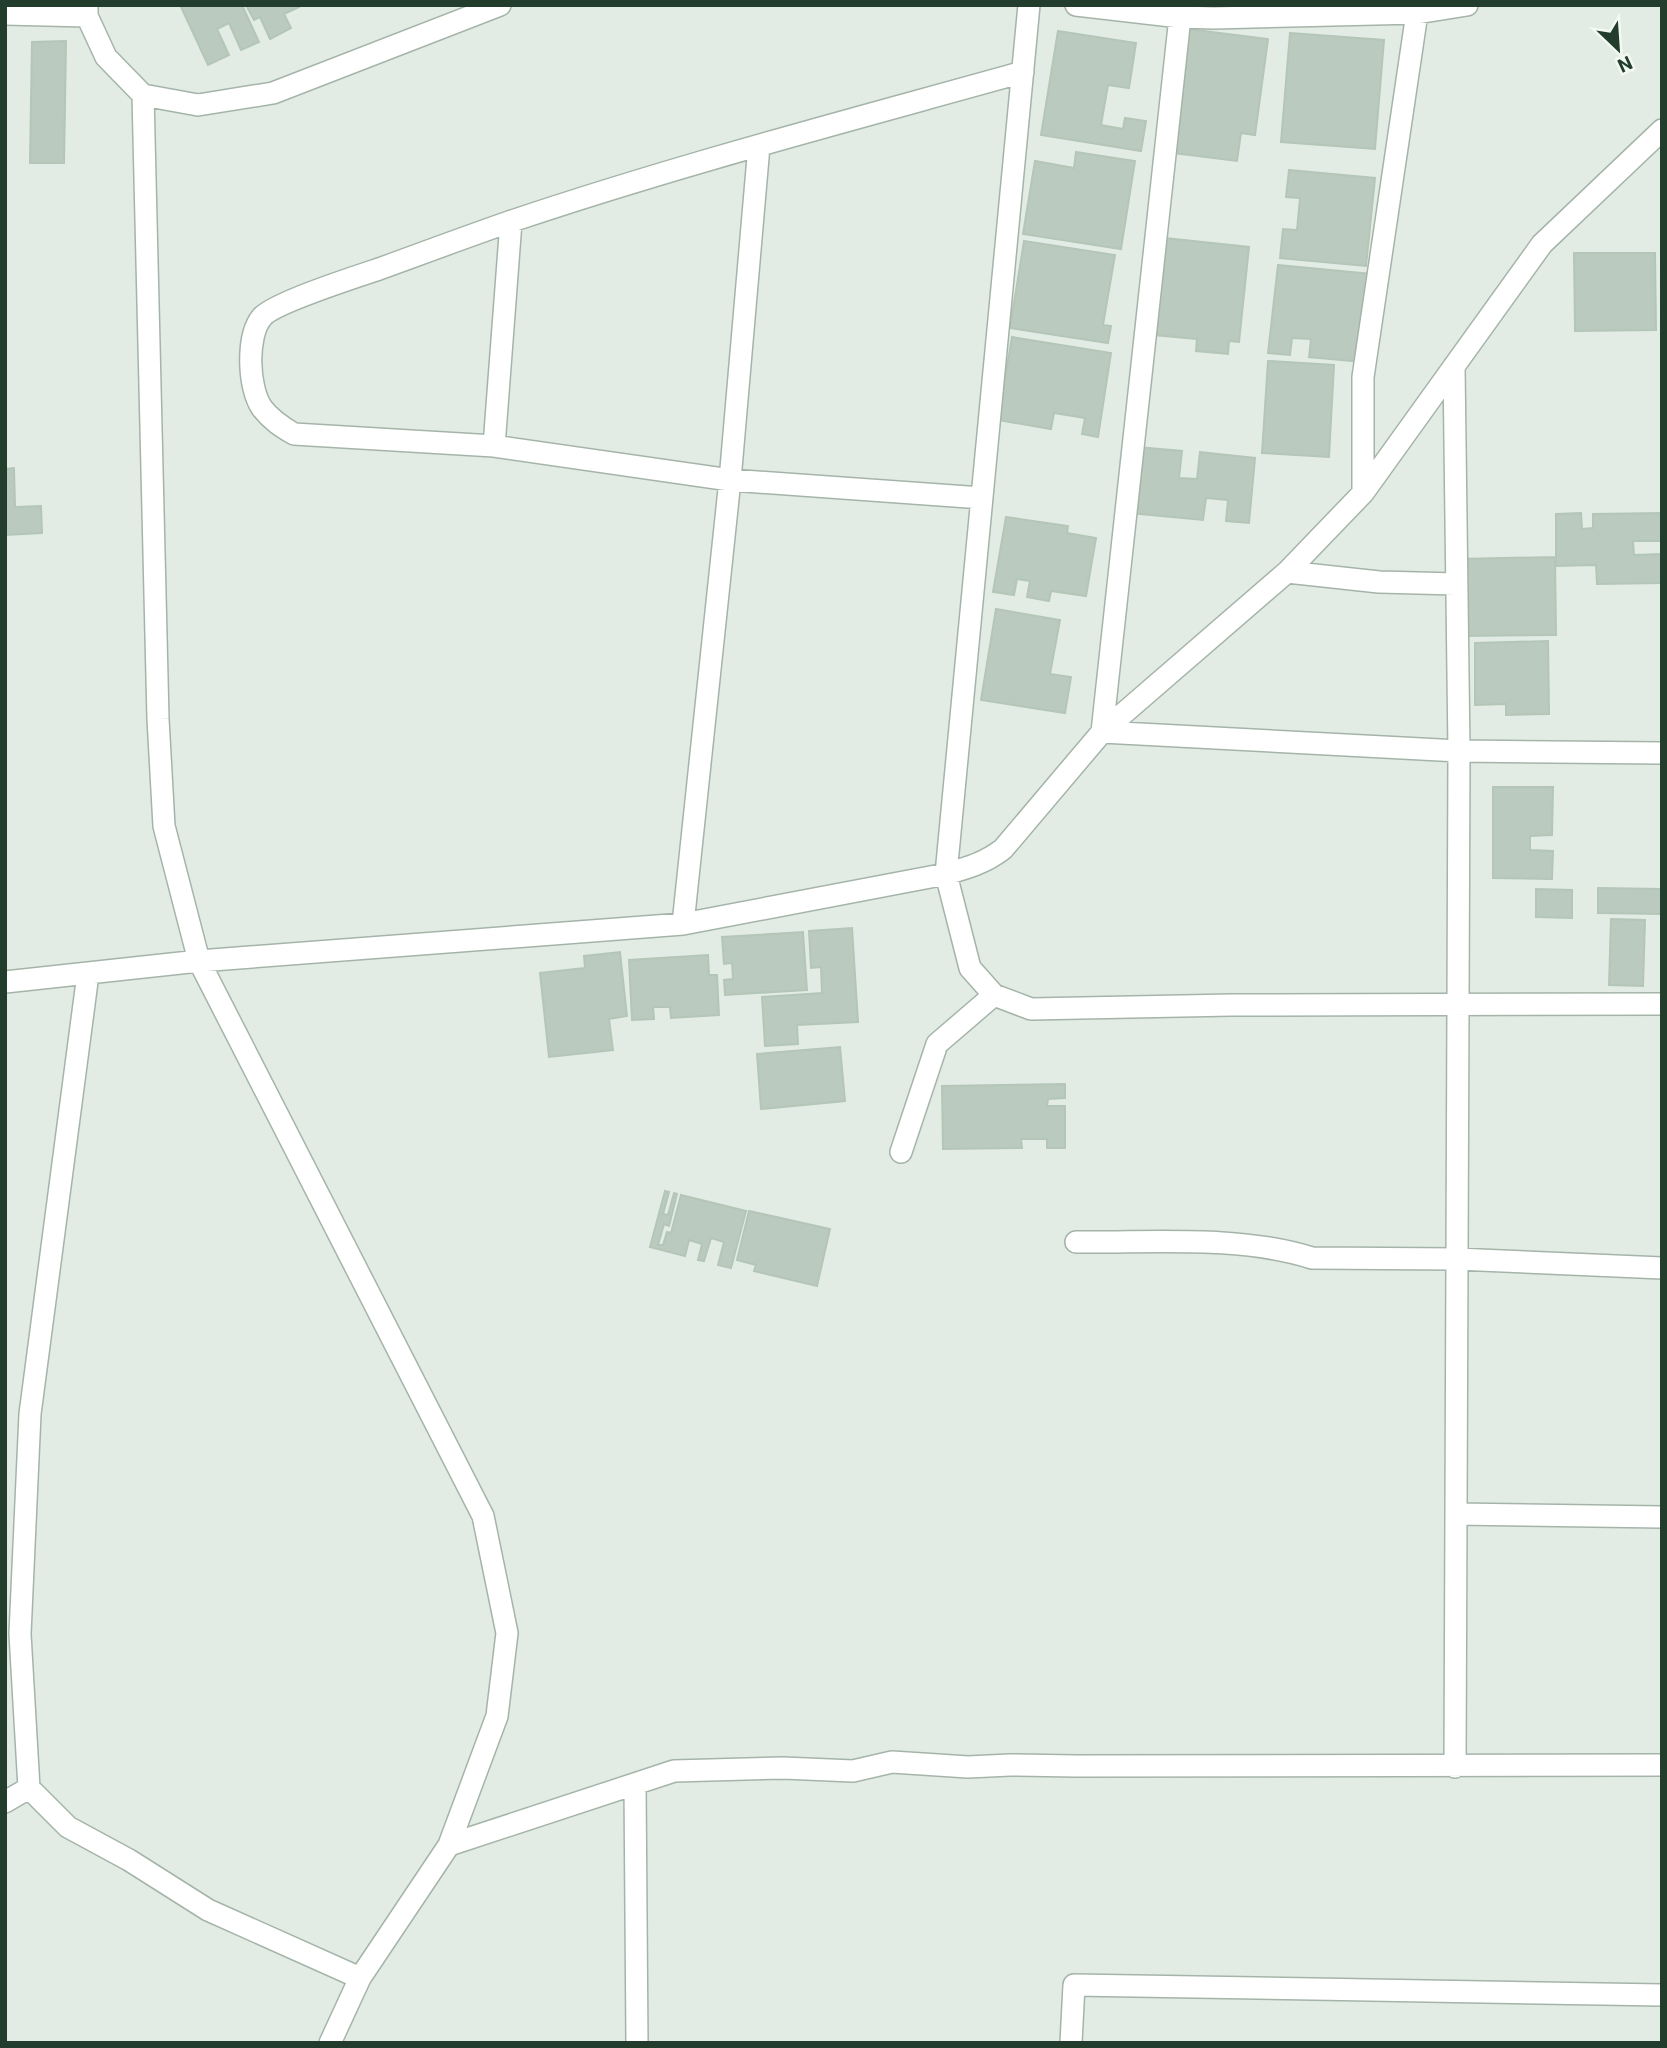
<svg xmlns="http://www.w3.org/2000/svg" width="1667" height="2048" font-family="Roboto,sans-serif">
	<style>
		.building { fill: #bacabe; stroke: #b4c6b8; stroke-width: 2 }
		.lines { fill: none; stroke-linecap: round; stroke-linejoin: round }
		.minor-casing { stroke: #a5b4a9; stroke-width: 24 }
		.minor { stroke: #fff; stroke-width: 21 }
	</style>
	<rect width="100%" height="100%" fill="#e2ece4"/>
	<path class="building" d="M 185,5 L 242,5 L 259,42 L 241,50 L 229,23 L 217,29 L 229,55 L 208,65 L 181,7 Z
		M 246,5 L 303,5 L 284,14 L 291,28 L 270,39 L 260,17 L 254,20 Z
		M 1188,29 L 1268,39 L 1255,135 L 1241,133 L 1237,161 L 1172,153 Z
		M 1058,31 L 1136,43 L 1129,88 L 1108,85 L 1101,125 L 1123,129 L 1125,118 L 1146,121 L 1141,151 L 1041,135 Z
		M 1290,33 L 1384,40 L 1375,149 L 1281,142 Z
		M 66,41 L 64,163 L 30,163 L 32,42 Z
		M 1076,152 L 1135,161 L 1121,249 L 1023,234 L 1035,161 L 1074,168 Z
		M 1289,170 L 1375,178 L 1366,266 L 1280,258 L 1283,229 L 1297,230 L 1300,198 L 1286,197 Z
		M 1165,238 L 1249,247 L 1239,342 L 1229,341 L 1228,354 L 1196,351 L 1197,339 L 1154,335 Z
		M 1024,241 L 1115,255 L 1103,325 L 1111,326 L 1108,343 L 1010,328 Z
		M 1574,253 L 1655,253 L 1656,330 L 1575,331 Z
		M 1278,265 L 1371,274 L 1362,362 L 1309,357 L 1311,339 L 1292,338 L 1290,355 L 1268,353 Z
		M 1012,337 L 1111,353 L 1098,437 L 1082,434 L 1085,418 L 1054,413 L 1051,429 L 998,420 Z
		M 1268,361 L 1334,365 L 1329,457 L 1262,453 Z
		M 1137,447 L 1182,451 L 1179,478 L 1197,479 L 1200,452 L 1255,458 L 1249,523 L 1226,521 L 1228,500 L 1206,498 L 1203,520 L 1130,513 Z
		M 14,468 L 15,507 L 41,506 L 42,533 L 5,535 L 5,469 Z
		M 1581,513 L 1582,529 L 1593,528 L 1593,514 L 1661,513 L 1661,541 L 1633,541 L 1634,555 L 1661,554 L 1662,583 L 1597,584 L 1596,565 L 1556,566 L 1556,514 Z
		M 1006,517 L 1068,526 L 1067,533 L 1096,538 L 1086,596 L 1051,591 L 1049,601 L 1027,597 L 1030,581 L 1017,579 L 1014,595 L 993,592 Z
		M 1555,557 L 1556,635 L 1460,636 L 1459,559 Z
		M 996,609 L 1060,620 L 1050,674 L 1071,677 L 1065,713 L 981,700 Z
		M 1548,641 L 1549,714 L 1506,715 L 1506,704 L 1475,705 L 1475,643 Z
		M 1493,787 L 1553,787 L 1552,835 L 1530,836 L 1530,850 L 1553,851 L 1552,879 L 1493,878 Z
		M 1598,888 L 1662,889 L 1662,914 L 1598,913 Z
		M 1536,889 L 1572,890 L 1572,918 L 1536,917 Z
		M 1611,919 L 1645,920 L 1643,986 L 1609,985 Z
		M 852,928 L 858,1022 L 797,1025 L 798,1044 L 765,1046 L 762,997 L 822,993 L 821,967 L 811,968 L 809,931 Z
		M 803,932 L 807,990 L 725,995 L 724,980 L 733,979 L 732,963 L 724,964 L 722,937 Z
		M 620,952 L 627,1016 L 609,1019 L 613,1050 L 549,1057 L 540,973 L 585,968 L 584,956 Z
		M 708,955 L 709,975 L 717,975 L 719,1015 L 671,1018 L 670,1007 L 653,1007 L 654,1019 L 632,1020 L 629,960 Z
		M 840,1047 L 845,1101 L 761,1109 L 757,1054 Z
		M 1065,1084 L 1065,1098 L 1048,1099 L 1047,1106 L 1065,1106 L 1065,1148 L 1047,1148 L 1047,1139 L 1021,1139 L 1022,1148 L 943,1149 L 942,1086 Z
		M 665,1191 L 669,1192 L 663,1214 L 668,1215 L 674,1193 L 677,1194 L 669,1226 L 664,1224 L 658,1245 L 663,1245 L 667,1232 L 671,1233 L 681,1195 L 746,1211 L 731,1268 L 718,1265 L 724,1242 L 711,1238 L 704,1261 L 698,1260 L 702,1244 L 689,1240 L 685,1256 L 650,1247 Z
		M 749,1211 L 830,1229 L 817,1286 L 754,1271 L 756,1265 L 737,1260 Z"/>
	<g class="lines">
		<g class="minor-casing">
			<path id="minor" d="M 87,5 L 87,16 L 106,57 L 143,95 L 198,105 L 273,93 L 500,5
				M 1029,5 L 946,874 L 970,968 L 994,995 L 1031,1009 L 1232,1005 L 1662,1004
				M 1076,5 L 1180,17 L 1214,18 L 1417,13 L 1467,5
				M 5,14 L 87,16
				M 143,95 L 158,719 L 164,826 L 199,961 L 483,1516 L 507,1633 L 497,1716 L 449,1845 L 360,1978 L 330,2043
				M 1454,366 L 1459,751 L 1455,1767
				M 494,446 L 511,222
				M 1363,493 L 1363,377 L 1417,13
				M 982,498 L 730,480 L 494,446 L 294,434 C 282,427 271,420 262,408 C 248,388 246,336 262,317 C 274,303 358,276 379,269 C 423,253 466,237 509,222 C 678,165 851,120 1023,72
				M 1287,572 L 1379,582 L 1456,584
				M 1102,732 L 1287,572 L 1363,493 L 1542,244 L 1662,130
				M 1102,732 L 1459,751 L 1662,753
				M 683,924 L 730,480 L 759,146
				M 88,974 L 30,1414 L 20,1634 L 29,1788 L 68,1827 L 129,1860 L 208,1910 L 360,1978
				M 5,982 L 199,961 L 683,924 L 946,874 C 967,868 985,863 1003,849 L 1102,732 L 1180,17
				M 901,1152 L 937,1044 L 994,995
				M 1076,1242 C 1151,1243 1240,1235 1312,1258 L 1457,1259 L 1662,1268
				M 1456,1514 L 1662,1517
				M 635,1784 L 637,2043
				M 5,1802 L 29,1788
				M 449,1845 L 674,1771 L 783,1768 L 853,1771 L 892,1762 L 968,1767 L 1010,1765 L 1076,1766 L 1662,1765
				M 1071,2043 L 1074,1985 L 1662,1995"/>
		</g>
		<use href="#minor" class="minor"/>
	</g>
	<rect width="1667" height="2048" fill="none" stroke="#223d2b" stroke-width="14"/>
	<g transform="translate(1618 49) rotate(155)" stroke="#f2f9f3" stroke-width="5" paint-order="stroke">
	<path d="M0-5L12 26L0 18L-12 26Z" fill="#223d2b"/>
	<text y="-10" font-size="19" font-weight="bold" text-anchor="middle" fill="#223d2b">N</text>
	</g>
</svg>
